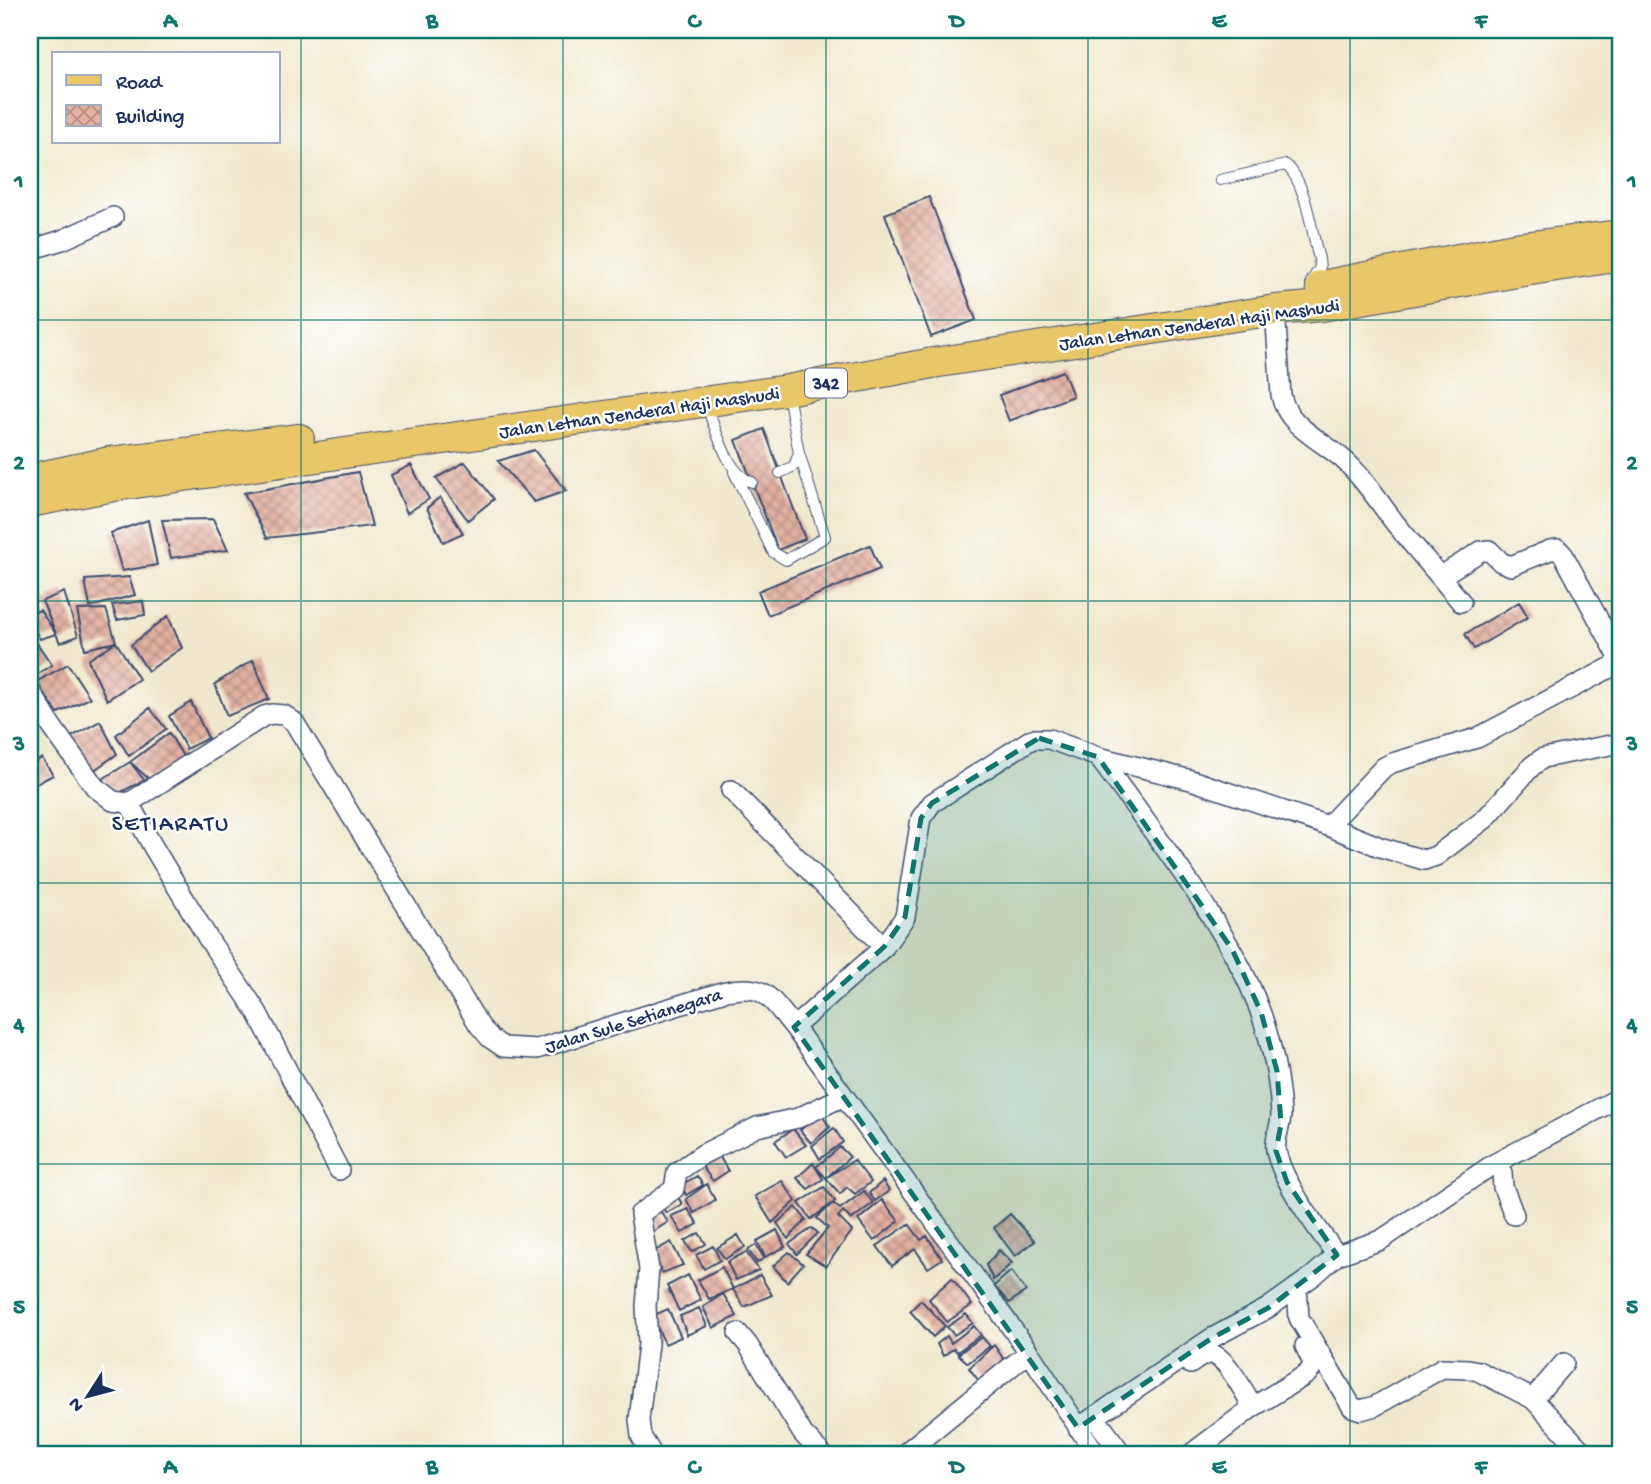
<svg xmlns="http://www.w3.org/2000/svg" width="1651" height="1484" font-family="'Gochi Hand',sans-serif">
	<style>
		.building { fill: url(#building-cross-hatch) }
		.lines { fill: none; stroke-linecap: round; stroke-linejoin: round }
		.service-casing { stroke: #3b4b6f; stroke-width: 12 }
		.minor-casing { stroke: #3b4b6f; stroke-width: 22 }
		.primary-casing { stroke: #3b4b6f; stroke-width: 32 }
		.service { stroke: #fff; stroke-width: 10 }
		.minor { stroke: #fff; stroke-width: 19 }
		.primary { stroke: #e9c769; stroke-width: 30 }
		.marked { fill: #0f766e; fill-opacity: 0.2; stroke: #0f766e; stroke-width: 5; stroke-dasharray: 14 9; stroke-linejoin: round }
		.grid { fill: none; stroke: #0f766e; stroke-width: 2; stroke-opacity: 0.55 }
		.labels { text-anchor: middle; stroke-width: 5; stroke-linejoin: round; paint-order: stroke }
		.shield { fill: #fff; stroke: #5f6d8e; stroke-width: 2 }
		.shield-label { font-size: 18px; font-weight: bold; fill: #1b2f5e }
		.street-label { font-size: 19px; fill: #1b2f5e; stroke: #fff }
		.quarter-label { font-size: 23px; letter-spacing: 2px; fill: #1b2f5e; stroke: #fff }
		.neatline { fill: none; stroke: #0f766e; stroke-width: 2.5 }
		.grid-label { font-size: 23px; text-anchor: middle; font-weight: bold; fill: #0f766e }
	</style>
	<defs>
		<pattern id="building-cross-hatch" width="8" height="8" patternUnits="userSpaceOnUse" patternTransform="scale(1.75)"><rect width="8" height="8" fill="#e3b1a2"/><path d="M0 0l8 8M0 8l8-8" fill="none" stroke="#b79087"/></pattern>
	</defs>
	<rect width="100%" height="100%" fill="#fff"/>
	<filter id="ink" filterUnits="userSpaceOnUse"><feTurbulence type="fractalNoise" baseFrequency=".0143" numOctaves="2"/><feDisplacementMap in="SourceGraphic" scale="14" xChannelSelector="R" yChannelSelector="G"/><feConvolveMatrix kernelMatrix="1 2 1 2 8 2 1 2 1" color-interpolation-filters="sRGB"/></filter>
	<filter id="wash" filterUnits="userSpaceOnUse"><feTurbulence type="fractalNoise" baseFrequency=".00686" numOctaves="4" result="noise"/><feDisplacementMap in="SourceGraphic" scale="28" xChannelSelector="R" yChannelSelector="G"/><feGaussianBlur stdDeviation="1.57" result="paint"/><feColorMatrix in="noise" values="0 0 0 0 0 0 0 0 0 0 0 0 0 0 0 0 0 1.4 0 .05"/><feComposite in="paint" operator="in"/></filter>
	<g filter="url(#wash)">
		<rect width="100%" height="100%" fill="#f0e8ce"/>
		<g id="blocks">
			<path class="building" d="M 929,197 L 976,320 L 931,337 L 885,214 Z
				M 1063,371 L 1073,396 L 1009,421 L 999,395 Z
				M 764,429 L 805,539 L 778,550 L 736,440 Z
				M 534,450 L 566,491 L 534,502 L 498,461 Z
				M 465,462 L 494,499 L 468,520 L 436,478 Z
				M 411,465 L 429,499 L 407,513 L 391,475 Z
				M 358,472 L 372,526 L 267,538 L 244,493 Z
				M 440,497 L 463,533 L 443,542 L 427,508 Z
				M 213,519 L 228,550 L 171,558 L 162,520 Z
				M 148,520 L 157,565 L 122,571 L 111,533 Z
				M 870,545 L 880,569 L 768,615 L 758,591 Z
				M 129,577 L 135,595 L 90,607 L 85,580 Z
				M 64,592 L 78,636 L 60,643 L 42,601 Z
				M 143,601 L 145,615 L 117,620 L 112,605 Z
				M 1519,602 L 1528,617 L 1474,649 L 1465,634 Z
				M 106,609 L 116,642 L 85,649 L 77,610 Z
				M 40,610 L 56,634 L 40,639 L 30,622 L 30,614 Z
				M 168,616 L 182,648 L 148,671 L 131,645 Z
				M 30,633 L 52,665 L 31,677 L 30,676 Z
				M 116,642 L 139,679 L 107,700 L 88,660 Z
				M 253,660 L 269,699 L 227,716 L 215,684 Z
				M 68,664 L 90,698 L 58,713 L 36,682 Z
				M 191,702 L 208,738 L 186,749 L 169,716 Z
				M 150,708 L 166,729 L 129,756 L 116,735 Z
				M 100,721 L 117,754 L 93,771 L 71,737 Z
				M 169,733 L 184,758 L 149,779 L 130,762 L 144,780 L 118,794 L 101,780 L 130,762 Z
				M 42,758 L 53,775 L 30,787 L 30,764 Z
				M 821,1114 L 830,1127 L 811,1143 L 800,1130 Z
				M 834,1128 L 843,1142 L 820,1159 L 812,1146 Z
				M 793,1129 L 806,1145 L 786,1157 L 775,1141 Z
				M 840,1147 L 850,1157 L 826,1178 L 816,1167 Z
				M 718,1154 L 728,1171 L 713,1181 L 700,1164 Z
				M 854,1160 L 871,1182 L 855,1194 L 847,1187 L 840,1194 L 826,1178 Z
				M 813,1163 L 823,1179 L 808,1189 L 797,1178 Z
				M 697,1176 L 703,1185 L 686,1195 L 681,1185 Z
				M 782,1181 L 796,1201 L 772,1223 L 755,1196 Z
				M 883,1181 L 889,1191 L 875,1201 L 869,1193 Z
				M 707,1184 L 715,1200 L 694,1213 L 686,1199 Z
				M 824,1187 L 835,1201 L 833,1203 L 840,1209 L 864,1191 L 873,1203 L 851,1220 L 843,1211 L 838,1217 L 852,1231 L 826,1266 L 806,1254 L 828,1228 L 817,1218 L 833,1203 L 811,1219 L 799,1203 Z
				M 678,1197 L 682,1204 L 666,1213 L 661,1205 Z
				M 882,1200 L 899,1221 L 874,1241 L 858,1220 Z
				M 796,1207 L 806,1220 L 788,1239 L 777,1223 Z
				M 658,1208 L 668,1222 L 651,1233 L 643,1219 Z
				M 688,1209 L 698,1224 L 682,1233 L 671,1216 Z
				M 1010,1214 L 1035,1241 L 1015,1256 L 994,1228 Z
				M 909,1224 L 921,1240 L 927,1236 L 942,1259 L 928,1268 L 915,1249 L 892,1266 L 877,1246 Z
				M 812,1228 L 818,1233 L 797,1254 L 789,1244 Z
				M 777,1230 L 785,1247 L 765,1257 L 757,1241 Z
				M 699,1233 L 706,1244 L 692,1252 L 685,1241 Z
				M 738,1235 L 745,1247 L 725,1259 L 717,1248 Z
				M 671,1242 L 683,1265 L 662,1273 L 653,1252 Z
				M 756,1245 L 764,1258 L 757,1263 L 748,1250 Z
				M 713,1246 L 720,1260 L 704,1269 L 696,1255 Z
				M 999,1250 L 1012,1263 L 993,1280 L 986,1265 Z
				M 746,1252 L 759,1270 L 736,1280 L 727,1262 Z
				M 789,1252 L 803,1264 L 787,1282 L 773,1266 Z
				M 722,1267 L 733,1289 L 709,1299 L 698,1280 Z
				M 1011,1271 L 1026,1291 L 1009,1303 L 994,1286 Z
				M 688,1275 L 701,1300 L 679,1311 L 667,1286 Z
				M 760,1275 L 772,1295 L 744,1307 L 733,1289 Z
				M 952,1278 L 972,1305 L 947,1322 L 929,1299 Z
				M 723,1294 L 737,1316 L 713,1328 L 703,1307 Z
				M 921,1300 L 945,1326 L 933,1337 L 910,1311 Z
				M 699,1308 L 707,1326 L 687,1335 L 680,1316 Z
				M 668,1309 L 681,1337 L 665,1344 L 652,1316 Z
				M 966,1314 L 973,1323 L 954,1335 L 947,1327 Z
				M 974,1326 L 981,1335 L 957,1352 L 954,1348 L 943,1356 L 937,1344 L 947,1336 L 951,1343 Z
				M 982,1337 L 990,1346 L 968,1363 L 958,1354 Z
				M 994,1345 L 1005,1361 L 979,1381 L 969,1368 Z"/>
		</g>
	</g>
	<g filter="url(#ink)">
		<use href="#blocks" fill-opacity="0" stroke="#3b4b6f" stroke-width="2"/>
		<g class="lines">
			<g class="service-casing">
				<path id="service" d="M 1220,180 L 1286,165 C 1306,181 1312,234 1319,259 L 1320,267 L 1311,282
					M 706,405 C 716,428 727,475 752,482
					M 734,472 L 773,552 L 786,560 L 825,537 L 799,453
					M 780,473 L 794,466 L 799,453 L 788,394"/>
			</g>
			<g class="minor-casing">
				<path id="minor" d="M 30,250 L 62,240 L 113,217
					M 1275,310 L 1281,395 C 1287,427 1322,440 1344,460 C 1364,478 1378,501 1395,523 C 1416,549 1439,575 1461,602
					M 1441,576 L 1481,551 L 1489,550 L 1501,562 L 1511,566 L 1550,550 L 1558,549 L 1564,556 L 1621,661
					M 30,690 L 52,727 L 95,787 L 113,801 L 129,803 L 264,716 L 272,714 L 284,715 L 294,722 L 479,1025 L 490,1038 L 503,1047 L 537,1049 L 722,992 C 765,982 768,996 794,1027 L 1029,1352 L 1096,1454
					M 1098,757 C 1134,805 1170,853 1203,903 C 1225,938 1246,972 1260,1011 C 1272,1044 1279,1079 1281,1114 C 1281,1127 1274,1138 1276,1150 C 1281,1180 1318,1230 1337,1255 L 1381,1240 L 1492,1165 L 1621,1097
					M 731,790 L 884,947
					M 129,803 L 152,845 L 209,940 L 257,1012 L 339,1170
					M 1328,826 L 1384,767 L 1392,763 L 1477,738 L 1621,662
					M 794,1027 L 884,947 L 905,917 L 921,818 L 932,803 L 1032,739 L 1049,739 L 1098,757 L 1191,780 L 1328,826 L 1380,847 L 1424,860 L 1436,856 L 1485,819 L 1532,766 L 1543,758 L 1621,743
					M 1496,1163 L 1502,1173 L 1503,1187 L 1514,1215
					M 1297,1287 L 1299,1318 L 1352,1407 L 1361,1410 L 1375,1406 L 1442,1368 L 1468,1369 L 1478,1371 L 1533,1399 L 1585,1454
					M 738,1333 L 748,1345 L 803,1434 L 822,1454
					M 1190,1364 C 1196,1360 1203,1354 1210,1354 C 1225,1354 1246,1395 1253,1407
					M 1533,1399 L 1564,1363
					M 1096,1419 L 1122,1454
					M 1078,1428 L 1212,1338 L 1268,1308 L 1313,1276 L 1337,1255
					M 652,1454 L 641,1436 L 639,1420 L 648,1344 L 646,1306 L 649,1269 L 640,1214 L 674,1189 L 677,1172 L 703,1154 L 757,1127 L 798,1118 L 844,1096
					M 904,1454 L 1029,1352
					M 1191,1454 L 1253,1407 L 1307,1374 L 1314,1365 L 1305,1346"/>
			</g>
			<g class="primary-casing">
				<path id="primary" d="M 1321,286 L 1514,248 L 1621,235
					M 30,479 L 110,462 L 299,439
					M 30,502 L 114,486 L 787,390 L 933,363 L 1275,310 L 1322,306 L 1518,272 L 1621,256"/>
			</g>
			<use href="#service" class="service"/>
			<use href="#minor" class="minor"/>
			<use href="#primary" class="primary"/>
		</g>
	</g>
	<path class="marked" d="M 1039,738 L 1098,757 L 1232,949 L 1261,1012 L 1277,1071 L 1281,1124 L 1276,1151 L 1287,1182 L 1337,1255 L 1268,1308 L 1212,1338 L 1078,1428 L 794,1027 L 884,947 L 905,917 L 921,818 L 932,803 Z"/>
	<path class="grid" d="M 301,30 L 301,1454M 563,30 L 563,1454M 826,30 L 826,1454M 1088,30 L 1088,1454M 1350,30 L 1350,1454M 30,320 L 1621,320M 30,601 L 1621,601M 30,883 L 1621,883M 30,1164 L 1621,1164"/>
	<g class="labels">
		<rect class="shield" x="805" y="368.5" width="42" height="29" rx="5"/>
		<g class="shield-label">
			<text x="826" y="389">342</text>
		</g>
		<g class="street-label">
			<text transform="translate(1199 323) rotate(-8)" y="7">Jalan Letnan Jenderal Haji Mashudi</text>
			<text transform="translate(639 411) rotate(-8)" y="7">Jalan Letnan Jenderal Haji Mashudi</text>
			<text transform="translate(633 1019) rotate(-17)" y="7">Jalan Sule Setianegara</text>
		</g>
		<g class="quarter-label">
			<text x="171" y="830">SETIARATU</text>
		</g>
	</g>
	<rect width="1651" height="1484" fill="none" stroke="#fff" stroke-width="77"/>
	<rect x="52" y="52" width="228" height="91" fill="#ffffff" stroke="#a4acbf" stroke-width="2"/>
	<rect x="66" y="75" width="35" height="10" fill="#e9c769" stroke="#a4acbf" stroke-width="2"/>
	<text x="116" y="88" font-size="21" fill="#1b2f5e">Road</text>
	<rect x="66" y="105" width="35" height="21" fill="url(#building-cross-hatch)" stroke="#a4acbf" stroke-width="2"/>
	<text x="116" y="122" font-size="21" fill="#1b2f5e">Building</text>
	<g transform="translate(88 1396) rotate(234)" stroke="#ffffff" stroke-width="5" paint-order="stroke">
	<path d="M0-5L12 26L0 18L-12 26Z" fill="#1b2f5e"/>
	<text y="-10" font-size="19" font-weight="bold" text-anchor="middle" fill="#1b2f5e">N</text>
	</g>
	<rect x="38" y="38" width="1574" height="1408" class="neatline"/>
	<g class="grid-label">
		<text x="170" y="27">A</text>
		<text x="432" y="27">B</text>
		<text x="694" y="27">C</text>
		<text x="957" y="27">D</text>
		<text x="1219" y="27">E</text>
		<text x="1481" y="27">F</text>
		<text x="19" y="187">1</text>
		<text x="1632" y="187">1</text>
		<text x="19" y="469">2</text>
		<text x="1632" y="469">2</text>
		<text x="19" y="750">3</text>
		<text x="1632" y="750">3</text>
		<text x="19" y="1031">4</text>
		<text x="1632" y="1031">4</text>
		<text x="19" y="1313">5</text>
		<text x="1632" y="1313">5</text>
		<text x="170" y="1473">A</text>
		<text x="432" y="1473">B</text>
		<text x="694" y="1473">C</text>
		<text x="957" y="1473">D</text>
		<text x="1219" y="1473">E</text>
		<text x="1481" y="1473">F</text>
	</g>
</svg>
